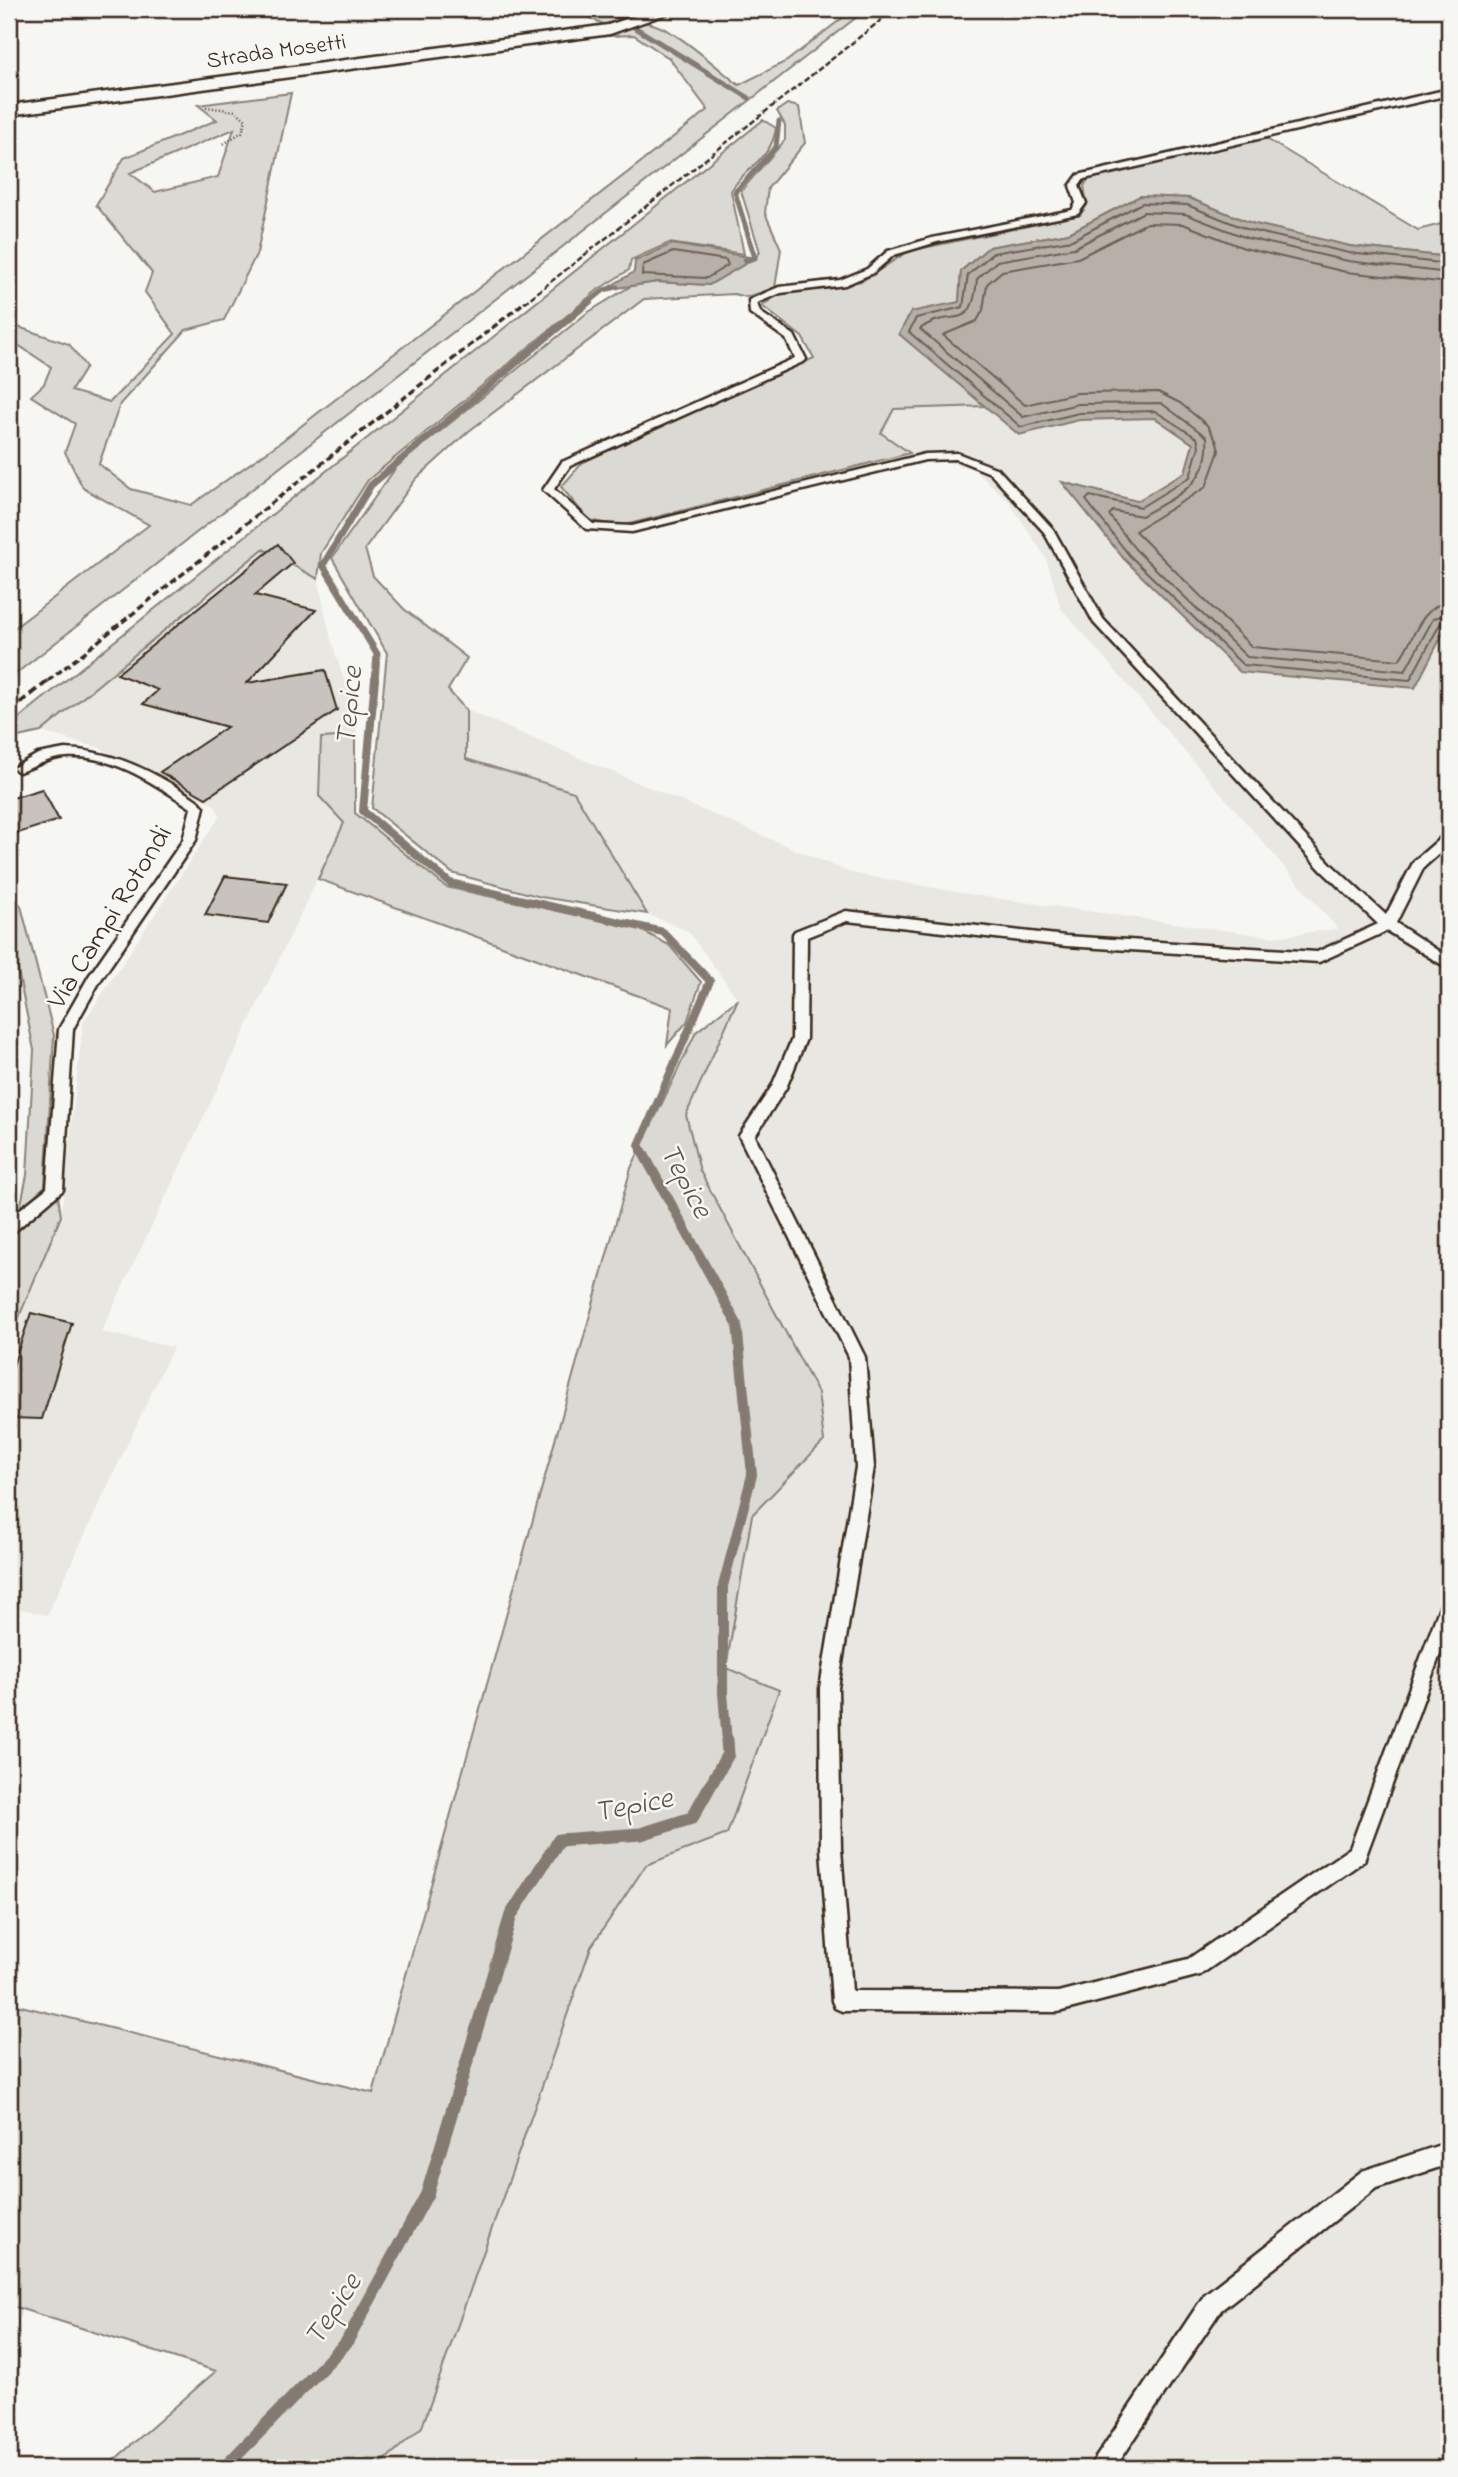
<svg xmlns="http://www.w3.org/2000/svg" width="1458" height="2477" font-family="'Indie Flower',sans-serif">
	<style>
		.built { fill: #e8e7e2 }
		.green { fill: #dad9d3; stroke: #8a8278; stroke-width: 2; fill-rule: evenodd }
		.water { fill: #b6b0a9; stroke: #857a71; stroke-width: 2 }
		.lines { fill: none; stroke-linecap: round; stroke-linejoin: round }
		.shore { stroke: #6c6056; stroke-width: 2 }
		.stream-far4 { stroke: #857a71; stroke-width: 5 }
		.stream-far3 { stroke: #857a71; stroke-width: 7 }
		.stream-far2 { stroke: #857a71; stroke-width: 8 }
		.stream-far1 { stroke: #857a71; stroke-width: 10 }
		.stream { stroke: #857a71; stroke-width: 13 }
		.building { fill: #c8c3be; stroke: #3b2a1e; stroke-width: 2 }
		.lane-casing { stroke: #3b2a1e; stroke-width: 5 }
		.street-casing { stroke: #3b2a1e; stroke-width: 5 }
		.path { stroke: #3b2a1e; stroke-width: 2.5; stroke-dasharray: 1 2.5; stroke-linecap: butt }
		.lane { fill: #f6f6f2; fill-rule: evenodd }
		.street { fill: #f6f6f2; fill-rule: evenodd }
		.rail-far2 { stroke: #3b2a1e; stroke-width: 2.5; stroke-dasharray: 6 2.5; stroke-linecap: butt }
		.rail-far1 { stroke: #3b2a1e; stroke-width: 3.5; stroke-dasharray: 7 3.5; stroke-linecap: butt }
		.rail { stroke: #3b2a1e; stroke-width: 4.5; stroke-dasharray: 9 4.5; stroke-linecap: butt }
		.labels { text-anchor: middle; stroke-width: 5; stroke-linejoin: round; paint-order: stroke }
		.far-street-label { font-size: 23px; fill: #3b2a1e; stroke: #f6f6f2 }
		.street-label { font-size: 28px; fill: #3b2a1e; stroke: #f6f6f2 }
		.water-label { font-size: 30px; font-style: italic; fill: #605248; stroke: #f6f6f2 }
	</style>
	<rect width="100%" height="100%" fill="#f6f6f2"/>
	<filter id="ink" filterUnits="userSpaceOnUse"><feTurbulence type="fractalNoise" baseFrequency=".0143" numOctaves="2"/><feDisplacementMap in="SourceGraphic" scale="14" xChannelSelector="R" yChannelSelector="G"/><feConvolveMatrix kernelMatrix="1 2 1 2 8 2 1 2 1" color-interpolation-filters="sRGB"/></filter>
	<g filter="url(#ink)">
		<path class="built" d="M 1265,138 L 1418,230 L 1449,222 L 1449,2468 L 376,2468 L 422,2427 L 591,1947 L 646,1865 L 727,1834 L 779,1690 L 726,1669 L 752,1515 L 824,1441 L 818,1393 L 700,1171 L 686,1115 L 738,999 L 688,931 L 647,914 L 574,792 L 466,759 L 466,710 L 851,873 L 979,896 L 1273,937 L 1338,929 L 1061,608 L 1046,558 L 1008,500 L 973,469 L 910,453 L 621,526 L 589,520 L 561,487 L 583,462 L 814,358 L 802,337 L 762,306 L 779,294 L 862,281 L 909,251 L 1080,215 L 1087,205 L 1084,186 Z
			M 263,548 L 318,579 L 331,640 L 358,722 L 355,736 L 321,738 L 319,796 L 344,823 L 101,1332 L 173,1347 L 47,1615 L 9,1606 L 9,1341 L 61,1216 L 83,1023 L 220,816 L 215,805 L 100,748 L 41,732 Z"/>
		<path class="green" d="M 572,9 L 630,9 L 641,13 L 605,25 Z
			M 854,9 L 867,9 L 9,679 L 9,632 L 149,525 L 83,488 L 65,452 L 75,424 L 31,396 L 44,384 L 51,367 L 9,339 L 9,324 L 69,344 L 86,367 L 71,391 L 110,402 L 175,334 L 145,292 L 152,273 L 96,205 L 124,158 L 217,120 L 198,105 L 291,93 L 257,253 L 224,320 L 186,330 L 120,404 L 99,464 L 131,489 L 191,505 L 278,444 L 708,110 L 669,58 L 634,35 L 584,37 C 603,33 624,24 644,23 C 668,21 718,69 739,85 L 787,61 ZM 234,129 L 218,177 L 155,192 L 130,173 Z
			M 787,104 L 799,107 L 805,143 L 768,188 L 765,213 L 781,249 L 775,288 L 746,297 L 734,294 L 644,299 L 469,431 L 416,479 L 365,549 L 373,576 L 404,609 L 467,658 L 448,690 L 466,710 L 466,759 L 574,792 L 647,914 L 541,897 L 452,873 L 372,808 L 387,653 L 332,558 L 397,466 L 587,313 L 631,286 L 657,282 L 709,285 L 755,258 L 760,252 L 741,191 L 785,140 L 785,125 L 777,111 Z
			M 763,120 L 776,128 C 771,161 747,164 731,191 L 744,254 L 669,243 L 631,260 L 629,270 L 599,289 L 368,480 L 321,553 L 318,579 L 263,549 L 41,732 L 9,739 L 9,726 Z
			M 1265,138 L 1418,230 L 1449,222 L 1449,257 L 1350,246 L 1251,223 L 1189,198 L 1140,196 L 1069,233 L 989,247 L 961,271 L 959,302 L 900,334 L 985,406 L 894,409 L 881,433 L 910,453 L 621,526 L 589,520 L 561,487 L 583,462 L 814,358 L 802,337 L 762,306 L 779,294 L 862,281 L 909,251 L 1080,215 L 1087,205 L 1084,186 L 1090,176 Z
			M 355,736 L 355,813 L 446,887 L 637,928 L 669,945 L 701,982 L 687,1022 L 667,1045 L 672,1008 L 318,879 L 344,823 L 319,796 L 321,738 Z
			M 9,891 L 21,906 L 54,1035 L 45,1186 L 20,1209 L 27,1175 L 34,1050 L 9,927 Z
			M 738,999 L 686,1115 L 700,1171 L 818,1393 L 824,1441 L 752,1515 L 726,1668 L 779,1690 L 727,1834 L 646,1865 L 591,1947 L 422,2427 L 376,2468 L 105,2468 L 216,2371 L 9,2305 L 9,2003 L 373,2093 L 631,1168 L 696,1032 Z
			M 58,1196 L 61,1216 L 9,1341 L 9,1261 L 16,1224 Z"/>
		<path class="water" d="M 1140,196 L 1189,198 L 1251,223 L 1350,246 L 1449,257 L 1449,622 L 1415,688 L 1240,672 L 1124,559 L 1062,482 L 1137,501 L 1185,472 L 1193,444 L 1155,418 L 1079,420 L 1019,435 L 899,334 L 911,312 L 959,302 L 961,271 L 989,247 L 1069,233 Z
			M 672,244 L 755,258 L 709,285 L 657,282 L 604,290 L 634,272 L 635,261 Z"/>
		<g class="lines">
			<path class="shore" d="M 673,252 L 726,260 L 728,265 L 707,278 L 642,275 L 643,265 Z
				M 1449,264 L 1349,253 L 1249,230 L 1187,205 L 1142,203 L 1072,240 L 993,253 L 968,275 L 963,307 L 916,318 L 909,332 L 1021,427 L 1079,413 L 1155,411 L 1197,438 L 1199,446 L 1190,477 L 1141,507 L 1090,496 L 1086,500 L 1129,555 L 1243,665 L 1410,680 L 1440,624 L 1449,621
				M 1449,273 L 1348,261 L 1247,238 L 1185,214 L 1144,212 L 1074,248 L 997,261 L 977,279 C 972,337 952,305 920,329 L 1023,417 L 1078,404 L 1161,403 L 1207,437 C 1211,484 1176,496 1142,516 L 1113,511 L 1109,515 L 1135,549 L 1247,657 L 1405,671 L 1433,619 L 1449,612
				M 1449,283 L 1346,272 L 1244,248 L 1183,224 L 1147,223 L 1078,258 L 1002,271 L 987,284 L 983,310 L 977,321 L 943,335 L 1025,405 L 1077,393 L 1158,392 L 1180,403 L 1207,425 L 1217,442 L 1219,451 L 1206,487 L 1135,531 L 1252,647 L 1399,660 C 1415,638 1419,608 1449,601"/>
			<path class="stream-far4" d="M 605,9 L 749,98
				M 745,260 L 755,258 L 735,192 L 776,147 L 779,121
				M 588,303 L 604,290 L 617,287"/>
			<path class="stream-far3" d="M 375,681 L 377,654 L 323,565 L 371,485 L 590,301"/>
			<path class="stream-far2" d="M 375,679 L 363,811 L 450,883 L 663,932 L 710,981 L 639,1145 L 643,1153"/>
			<path class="stream-far1" d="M 642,1151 L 737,1324 L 752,1475 L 723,1586 L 723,1693 L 727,1742"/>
			<path class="stream" d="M 224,2468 L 346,2343 L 427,2194 L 511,1915 L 559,1840 L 641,1834 L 692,1818 L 728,1754 L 727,1740"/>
		</g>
		<path class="building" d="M 278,544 L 293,563 L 255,595 L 316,610 L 247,683 L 325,670 L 337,710 L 206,798 L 160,772 L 227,727 L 143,704 L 158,690 L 117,674 Z
			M 42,789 L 59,820 L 9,836 L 9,799 Z
			M 225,876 L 287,883 L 268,923 L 205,915 Z
			M 31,1313 L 72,1323 L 42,1419 L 9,1418 L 9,1377 Z"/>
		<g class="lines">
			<g class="lane-casing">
				<path id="lane" d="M 1449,89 L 1449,95 L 1084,179 L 1079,186 L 1086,203 L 1078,214 L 937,242 L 894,255 L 873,273 L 845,285 L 781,293 L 757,303 L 760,312 L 794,335 L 806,359 L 805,361 L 570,466 L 554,489 L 593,524 L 632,526 L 925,454 L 957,453 L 998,469 L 1053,529 L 1103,619 L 1332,865 L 1386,915 L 1414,861 L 1444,835 L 1449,834 L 1449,845 L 1424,867 L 1396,923 L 1449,958 L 1449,969 L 1387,931 L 1319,962 L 1066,946 L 847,921 L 807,937 L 806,1039 L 786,1088 L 755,1136 L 865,1357 L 874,1467 L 838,1688 L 841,1849 L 852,1991 L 1058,1992 L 1188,1959 L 1350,1848 L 1440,1606 L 1443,1600 L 1449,1598 L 1449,1630 L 1364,1861 L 1200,1975 L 1058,2012 L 842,2011 L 835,2008 L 832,2001 L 821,1849 L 820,1688 L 856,1467 L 849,1357 L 739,1136 L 772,1086 L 792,1039 L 793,934 L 795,931 L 846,911 L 1066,936 L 1317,952 L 1378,924 L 1322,871 L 1094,623 L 1044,532 L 990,473 L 956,459 L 925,460 L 632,532 L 586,529 L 543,490 L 562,462 L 795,358 L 786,339 L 750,313 L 749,300 L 779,287 L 840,280 L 867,269 L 888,251 L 932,238 L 1072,210 L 1076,203 L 1070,186 L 1078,175 Z
					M 65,749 C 108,751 142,766 178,788 C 187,794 198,799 204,807 L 196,840 L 100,981 L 73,1029 L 63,1190 L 15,1231 L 9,1233 L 9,1218 L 47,1188 L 59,1029 L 89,976 L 183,840 L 191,808 C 155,784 112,754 66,757 C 48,758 35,767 19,772 L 13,768 L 38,754 Z
					M 1449,2142 L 1449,2164 L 1376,2188 L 1221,2310 L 1115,2468 L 1089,2468 L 1205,2294 L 1362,2171 Z"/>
			</g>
			<g class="street-casing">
				<path id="street" d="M 657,9 L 680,9 L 610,34 L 9,115 L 9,105 L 608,25 Z"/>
			</g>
			<path class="path" d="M 206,107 L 236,111 L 246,120 L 242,132 L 222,145"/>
			<use href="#lane" class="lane"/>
			<use href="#street" class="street"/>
			<path class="rail-far2" d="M 524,303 L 895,9"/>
			<path class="rail-far1" d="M 48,681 L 526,301"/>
			<path class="rail" d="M 9,712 L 50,679"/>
		</g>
	</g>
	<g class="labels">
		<g class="far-street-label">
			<text transform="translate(276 50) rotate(-8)" y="8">Strada Mosetti</text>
		</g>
		<g class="street-label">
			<text transform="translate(108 916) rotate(-58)" y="10">Via Campi Rotondi</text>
		</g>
		<g class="water-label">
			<text transform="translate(348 706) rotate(-85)" y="10">Tepice</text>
			<text transform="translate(687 1180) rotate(62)" y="10">Tepice</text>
			<text transform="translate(633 1804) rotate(-11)" y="10">Tepice</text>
			<text transform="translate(332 2309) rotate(-57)" y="10">Tepice</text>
		</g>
	</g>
	<rect width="1458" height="2477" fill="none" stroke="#f6f6f2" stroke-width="35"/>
	<rect x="18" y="18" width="1423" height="2442" fill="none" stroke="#3b2a1e" stroke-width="2.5" filter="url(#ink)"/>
</svg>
